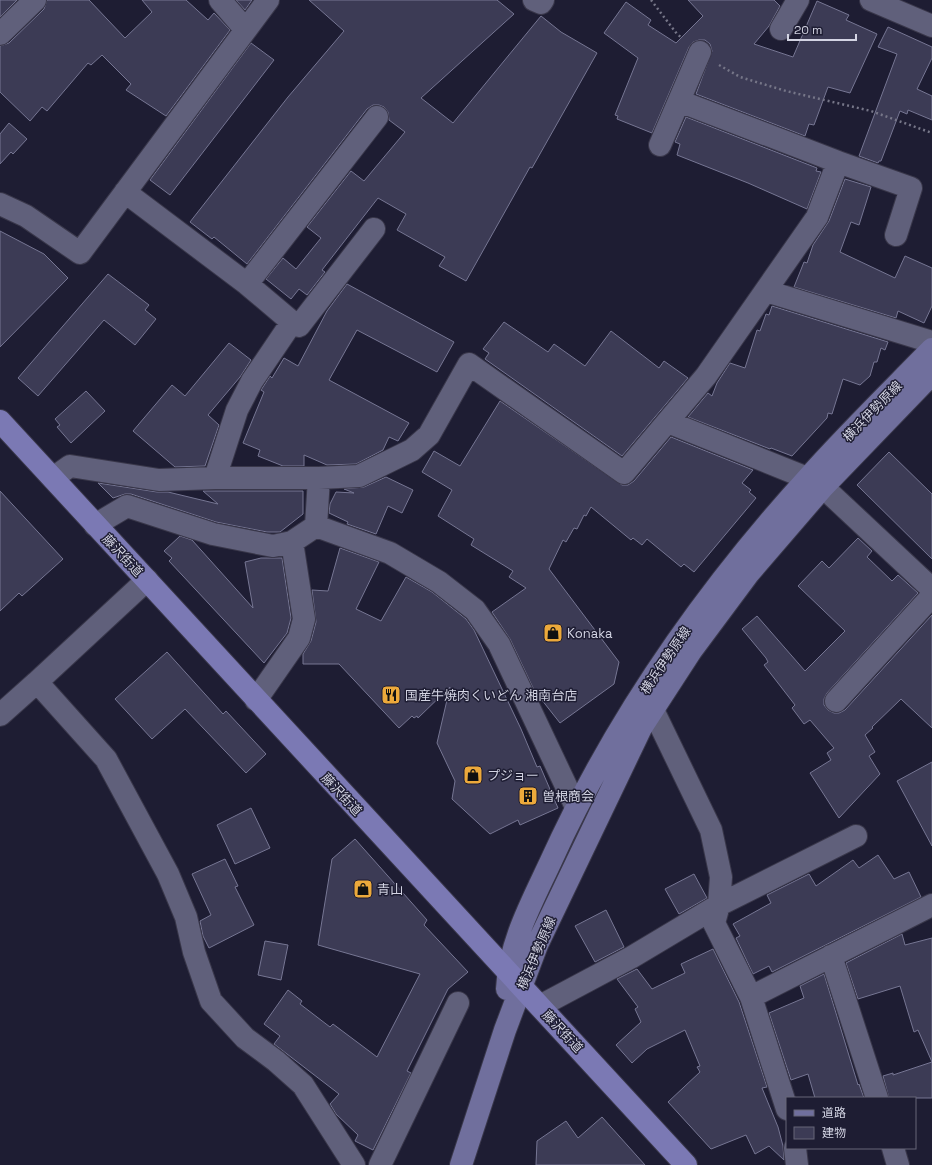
<svg xmlns="http://www.w3.org/2000/svg" width="932" height="1165" font-family="'Space Grotesk','Noto Sans JP',sans-serif">
	<style>
		.building { fill: #3c3b55; stroke: #767693 }
		.lines { fill: none; stroke-linecap: round; stroke-linejoin: round }
		.minor-casing { stroke: #39374a; stroke-width: 24 }
		.major-casing { stroke: #39374a; stroke-width: 24 }
		.highway-casing { stroke: #39374a; stroke-width: 24 }
		.path { stroke: #767688; stroke-width: 2.5; stroke-dasharray: 2 3; stroke-linecap: butt }
		.minor { stroke: #60607b; stroke-width: 22 }
		.major { stroke: #706f9d; stroke-width: 22 }
		.highway { stroke: #7b79b4; stroke-width: 22 }
		.labels { text-anchor: middle; stroke-width: 3; stroke-linejoin: round; paint-order: stroke }
		.street-label { font-size: 13px; fill: #d3d4e3; stroke: #1e1d33 }
		.poi-label { font-size: 13px; fill: #d3d4e3; stroke: #1e1d33; text-anchor: start }
	</style>
	<rect width="100%" height="100%" fill="#1e1d33"/>
	<path class="building" d="M 0,0 L 17,0 L 0,17 Z
		M 47,0 L 89,0 L 125,38 L 152,12 L 142,0 L 186,0 L 208,20 L 214,13 L 230,30 L 166,116 L 126,90 L 131,84 L 102,55 L 91,65 L 88,63 L 47,111 L 42,107 L 30,121 L 0,92 L 0,46 L 9,43 L 44,9 Z
		M 236,0 L 252,0 L 245,10 Z
		M 309,0 L 497,0 L 514,14 L 421,98 L 453,123 L 541,16 L 561,32 L 597,53 L 532,168 L 530,167 L 466,281 L 439,266 L 445,257 L 397,230 L 406,214 L 378,198 L 322,270 L 325,272 L 307,295 L 299,289 L 291,299 L 266,279 L 283,258 L 296,269 L 321,238 L 307,227 L 351,171 L 364,181 L 405,132 L 389,120 L 388,112 L 384,107 L 379,105 L 373,105 L 367,109 L 247,264 L 214,237 L 212,239 L 190,222 L 288,97 L 344,31 Z
		M 688,0 L 774,0 L 780,6 L 769,26 L 754,44 L 793,57 L 817,1 L 849,15 L 846,20 L 877,34 L 850,93 L 828,87 L 814,125 L 809,124 L 805,136 L 696,94 L 712,51 L 710,44 L 705,40 L 699,40 L 693,42 L 689,47 L 652,133 L 617,119 L 618,116 L 615,115 L 638,58 L 604,33 L 626,2 L 651,20 L 648,25 L 676,43 L 703,16 Z
		M 888,27 L 932,47 L 932,58 L 917,89 L 932,96 L 932,120 L 908,110 L 907,114 L 900,111 L 881,161 L 879,161 L 878,163 L 859,156 L 897,54 L 878,47 Z
		M 251,43 L 274,60 L 170,195 L 150,180 Z
		M 686,117 L 817,168 L 816,171 L 821,172 L 807,209 L 748,183 L 677,155 L 680,144 L 675,142 Z
		M 9,123 L 27,139 L 13,154 L 11,152 L 0,164 L 0,134 Z
		M 845,179 L 871,187 L 859,225 L 851,222 L 840,252 L 895,278 L 905,256 L 932,268 L 932,306 L 924,323 L 898,311 L 896,318 L 794,287 L 804,262 L 807,263 L 813,245 L 829,221 Z
		M 0,231 L 44,254 L 68,278 L 0,347 Z
		M 108,274 L 149,305 L 145,310 L 156,319 L 135,345 L 104,320 L 38,396 L 18,378 Z
		M 347,284 L 454,342 L 437,372 L 357,330 L 329,380 L 409,423 L 398,441 L 389,437 L 383,450 L 356,464 L 327,465 L 304,455 L 304,466 L 283,466 L 258,456 L 260,450 L 243,443 L 264,392 L 261,390 L 263,387 L 270,376 L 272,378 L 284,358 L 298,366 L 327,311 Z
		M 772,306 L 888,342 L 885,350 L 881,348 L 877,362 L 874,362 L 870,376 L 860,385 L 843,379 L 832,414 L 828,413 L 827,418 L 792,456 L 771,448 L 770,449 L 688,417 L 708,393 L 712,396 L 717,383 L 730,363 L 745,368 L 757,330 L 760,331 L 766,314 L 769,315 Z
		M 504,322 L 548,352 L 554,344 L 585,366 L 611,331 L 659,368 L 664,361 L 688,378 L 622,456 L 485,359 L 489,353 L 483,349 Z
		M 229,343 L 251,360 L 240,377 L 208,415 L 219,425 L 205,466 L 175,467 L 133,431 L 172,385 L 185,396 Z
		M 86,391 L 105,411 L 71,443 L 57,427 L 60,425 L 55,419 Z
		M 500,401 L 622,485 L 628,485 L 634,481 L 671,437 L 753,470 L 742,483 L 751,490 L 749,492 L 756,498 L 694,572 L 684,564 L 681,567 L 647,539 L 642,545 L 633,538 L 631,540 L 591,507 L 586,516 L 584,515 L 577,529 L 574,528 L 566,542 L 563,540 L 549,569 L 619,662 L 614,684 L 560,723 L 534,690 L 510,639 L 492,612 L 526,588 L 509,577 L 513,571 L 471,545 L 474,539 L 438,516 L 452,490 L 422,472 L 434,451 L 460,466 Z
		M 889,452 L 932,494 L 932,559 L 857,485 Z
		M 386,477 L 413,490 L 402,513 L 388,506 L 376,534 L 347,524 L 348,522 L 329,513 L 330,504 L 336,492 L 354,493 L 344,489 L 364,487 Z
		M 98,483 L 157,492 L 168,492 L 218,504 L 203,491 L 303,491 L 303,514 L 280,532 L 267,532 L 216,522 L 131,494 L 125,494 L 113,498 Z
		M 0,491 L 63,559 L 22,596 L 19,593 L 0,611 Z
		M 180,536 L 192,540 L 253,608 L 245,562 L 261,558 L 282,558 L 291,618 L 287,633 L 264,663 L 169,561 L 172,558 L 164,551 Z
		M 858,538 L 872,551 L 867,557 L 892,581 L 898,575 L 918,593 L 827,693 L 824,699 L 824,705 L 828,710 L 834,713 L 839,713 L 845,710 L 932,615 L 932,728 L 901,699 L 872,727 L 873,728 L 865,735 L 875,752 L 869,756 L 880,774 L 839,818 L 810,773 L 831,760 L 827,753 L 834,748 L 810,720 L 804,724 L 792,708 L 795,705 L 764,665 L 768,662 L 766,658 L 742,629 L 757,616 L 805,671 L 845,631 L 798,586 L 822,561 L 829,568 Z
		M 340,548 L 379,562 L 356,609 L 381,621 L 406,577 L 432,592 L 466,619 L 474,630 L 521,729 L 537,767 L 540,766 L 558,808 L 520,825 L 518,820 L 490,834 L 452,799 L 455,781 L 437,743 L 450,687 L 418,718 L 417,716 L 414,718 L 412,716 L 399,728 L 339,664 L 303,664 L 303,654 L 311,641 L 316,622 L 312,590 L 328,591 Z
		M 167,652 L 223,714 L 226,711 L 266,754 L 246,773 L 185,709 L 152,739 L 115,699 Z
		M 932,762 L 932,846 L 897,781 Z
		M 251,808 L 270,848 L 235,864 L 217,825 Z
		M 355,839 L 427,920 L 424,925 L 468,972 L 448,989 L 407,1071 L 411,1073 L 373,1150 L 355,1141 L 358,1135 L 336,1114 L 330,1104 L 339,1094 L 274,1044 L 280,1036 L 264,1024 L 288,990 L 302,1001 L 300,1004 L 330,1027 L 333,1024 L 377,1057 L 420,974 L 318,945 L 332,859 Z
		M 878,855 L 894,879 L 909,872 L 921,897 L 772,972 L 769,966 L 753,974 L 736,938 L 740,936 L 733,924 L 771,903 L 767,895 L 809,874 L 816,886 L 853,860 L 859,868 Z
		M 225,859 L 238,886 L 235,887 L 254,925 L 209,948 L 203,936 L 200,921 L 211,915 L 192,874 Z
		M 694,874 L 707,898 L 679,914 L 665,889 Z
		M 606,910 L 624,947 L 595,962 L 575,926 Z
		M 902,934 L 905,945 L 932,938 L 932,1062 L 918,1030 L 914,1032 L 900,986 L 858,999 L 846,963 Z
		M 265,941 L 288,945 L 281,980 L 258,975 Z
		M 713,949 L 739,1002 L 767,1087 L 762,1088 L 778,1127 L 783,1146 L 784,1160 L 769,1146 L 755,1154 L 746,1135 L 711,1149 L 668,1102 L 700,1072 L 697,1067 L 700,1066 L 685,1030 L 647,1049 L 632,1063 L 616,1045 L 641,1022 L 635,1009 L 638,1007 L 617,979 L 637,969 L 652,989 L 685,973 L 681,964 Z
		M 824,974 L 858,1085 L 859,1084 L 864,1098 L 815,1098 L 808,1074 L 791,1080 L 769,1013 L 804,998 L 800,986 Z
		M 932,1062 L 932,1098 L 889,1098 L 883,1076 L 893,1073 L 893,1075 Z
		M 602,1117 L 645,1165 L 536,1165 L 537,1141 L 566,1121 L 578,1138 Z"/>
	<g class="lines">
		<g class="minor-casing">
			<path id="minor" d="M 220,0 L 245,29
				M 534,0 L 541,3 L 543,0
				M 871,0 L 932,26
				M 781,29 L 798,0
				M 0,34 L 35,0
				M 679,101 L 838,162 L 911,188 L 896,235
				M 660,145 L 700,52
				M 125,192 L 247,284 L 292,322 L 299,326 L 374,229
				M 0,204 L 26,216 L 80,253 L 268,0
				M 247,284 L 377,117
				M 766,291 L 932,342
				M 668,422 L 807,478
				M 53,478 L 70,466 L 159,480 L 215,478 L 319,478 L 359,476 L 412,450 L 429,435 L 469,364 L 624,473 L 706,376 L 817,217 L 838,162
				M 215,478 L 237,410 L 252,381 L 292,322
				M 823,487 L 932,589
				M 95,525 L 127,506 L 213,534 L 273,546 L 292,542 L 316,526
				M 316,526 L 390,553 L 439,582 L 475,610 L 499,644 L 576,807
				M 316,526 L 319,478
				M 37,682 L 147,580
				M 256,700 L 299,638 L 304,619 L 292,542
				M 836,701 L 932,596
				M 653,710 L 711,830 L 721,877 L 719,905 L 714,923 L 751,997 L 787,1109
				M 0,715 L 37,682 L 106,759 L 168,874 L 186,917 L 194,952 L 211,1001 L 245,1038 L 276,1061 L 303,1085 L 354,1165
				M 831,956 L 877,1098
				M 751,997 L 932,905
				M 540,1006 L 632,957 L 719,905 L 856,836
				M 795,1148 L 797,1165
				M 893,1148 L 898,1165
				M 380,1165 L 458,1003"/>
		</g>
		<g class="major-casing">
			<path id="major" d="M 507,989 C 509,943 532,902 551,861 C 615,720 704,593 807,479 C 847,434 890,392 932,349
				M 461,1165 L 505,1030 L 537,945 L 641,728 L 691,651 L 749,573 L 823,487 L 932,374"/>
		</g>
		<g class="highway-casing">
			<path id="highway" d="M 0,421 L 686,1165"/>
		</g>
		<path class="path" d="M 651,0 L 677,34 L 682,38
			M 719,65 L 740,77 L 786,91 L 871,111 L 932,133"/>
		<use href="#minor" class="minor"/>
		<use href="#major" class="major"/>
		<use href="#highway" class="highway"/>
	</g>
	<defs>
		<g id="shop-square" transform="scale(1)"><rect x="-9" y="-9" width="18" height="18" rx="4" fill="#eca93b" stroke="#1e1d33"/><path d="M-5-2.5h2.3a2.7 3.5 0 0 1 5.4 0H5L5.5 6h-11ZM-1.5-2.5h3a1.5 2.3 0 0 0-3 0Z" fill="#111"/></g>
		<g id="restaurant-square" transform="scale(1)"><rect x="-9" y="-9" width="18" height="18" rx="4" fill="#eca93b" stroke="#1e1d33"/><path d="M-5-6h1v4h1v-4h1v4h1v-4h1v5L-1.5 .5V6h-2V.5L-5-1ZM5-6V6H3V1.5H1.5Q1.5-4 5-6Z" fill="#111"/></g>
		<g id="building-square" transform="scale(1)"><rect x="-9" y="-9" width="18" height="18" rx="4" fill="#eca93b" stroke="#1e1d33"/><path d="M-4-6H4V6H1V3H-1V6H-4ZM-2.5-4.3h1.7v1.8h-1.7ZM.8-4.3h1.7v1.8H.8ZM-2.5-1h1.7V.8h-1.7ZM.8-1h1.7V.8H.8Z" fill="#111"/></g>
	</defs>
	<g fill-rule="evenodd">
		<use href="#shop-square" x="553" y="633"/>
		<use href="#restaurant-square" x="391" y="695"/>
		<use href="#shop-square" x="473" y="775"/>
		<use href="#building-square" x="528" y="796"/>
		<use href="#shop-square" x="363" y="889"/>
	</g>
	<g class="labels">
		<g class="street-label">
			<text transform="translate(872 411) rotate(-46)" y="5">横浜伊勢原線</text>
			<text transform="translate(123 555) rotate(47)" y="5">藤沢街道</text>
			<text transform="translate(665 660) rotate(-56)" y="5">横浜伊勢原線</text>
			<text transform="translate(342 794) rotate(47)" y="5">藤沢街道</text>
			<text transform="translate(536 953) rotate(-67)" y="5">横浜伊勢原線</text>
			<text transform="translate(563 1031) rotate(47)" y="5">藤沢街道</text>
		</g>
		<g class="poi-label">
			<text x="567" y="638">Konaka</text>
			<text x="405" y="700">国産牛焼肉くいどん 湘南台店</text>
			<text x="487" y="780">プジョー</text>
			<text x="542" y="801">曽根商会</text>
			<text x="377" y="894">青山</text>
		</g>
	</g>
	<rect x="786" y="1097" width="130" height="52" fill="#1e1d33" stroke="#666679"/>
	<rect x="794" y="1110" width="20" height="6" fill="#706f9d" stroke="#666679"/>
	<text x="822" y="1117" font-size="12" fill="#d3d4e3">道路</text>
	<rect x="794" y="1127" width="20" height="12" fill="#3c3b55" stroke="#666679"/>
	<text x="822" y="1137" font-size="12" fill="#d3d4e3">建物</text>
	<path d="M788 34v6h68v-6" fill="none" stroke="#d3d4e3" stroke-width="2"/>
	<text x="794" y="34" font-size="12" fill="#d3d4e3" stroke="#1e1d33" stroke-width="3" paint-order="stroke">20 m</text>
</svg>
